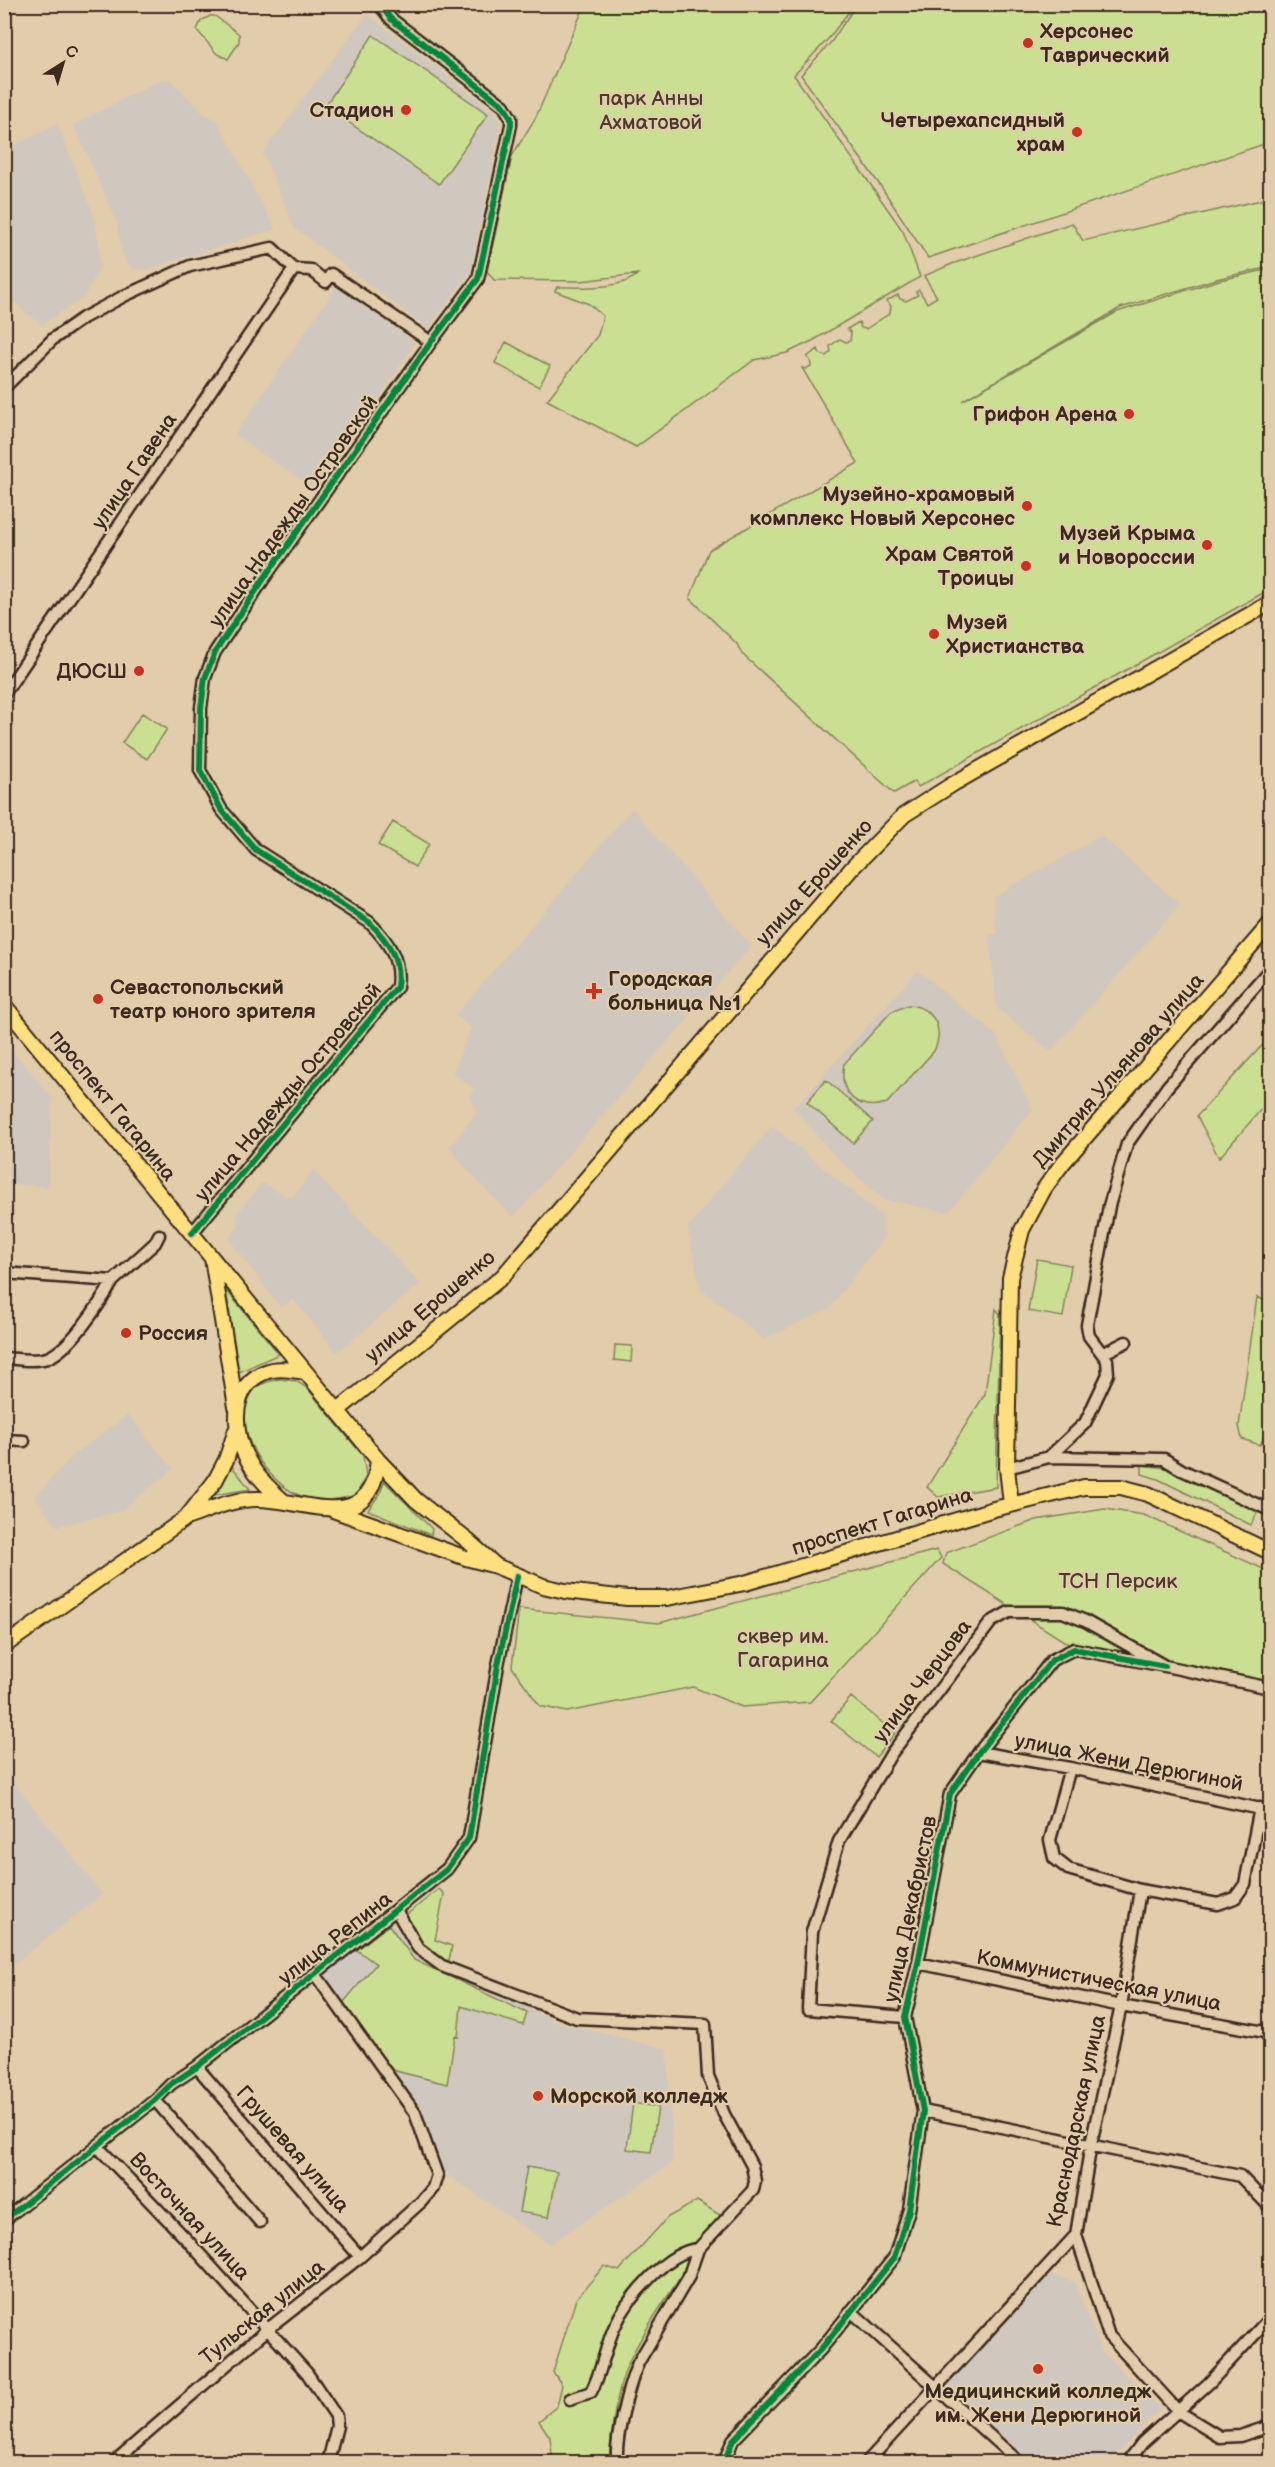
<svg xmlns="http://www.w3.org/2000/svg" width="1275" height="2467" font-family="'Balsamiq Sans',sans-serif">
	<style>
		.built { fill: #d0c7be }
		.green { fill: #cbdf93; stroke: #838458; stroke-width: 1.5 }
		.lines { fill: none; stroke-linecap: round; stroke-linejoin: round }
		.minor-casing { stroke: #3b2a1e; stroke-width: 15 }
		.major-casing { stroke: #3b2a1e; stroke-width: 18 }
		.minor { stroke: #e1ccab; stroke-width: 10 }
		.major { stroke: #fce080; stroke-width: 14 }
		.cycleway-casing { stroke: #e1ccab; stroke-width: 10 }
		.cycleway { stroke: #00873e; stroke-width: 6 }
		.poi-dot { fill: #c8321e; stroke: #e1ccab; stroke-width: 2 }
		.labels { text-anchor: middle; stroke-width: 4.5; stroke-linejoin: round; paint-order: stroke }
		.poi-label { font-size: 21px; font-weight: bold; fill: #3b2a1e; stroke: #e1ccab; text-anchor: end }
		.park-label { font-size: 21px; fill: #493c2a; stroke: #e1ccab }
		.street-label { font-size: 21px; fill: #3b2a1e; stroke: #e1ccab }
	</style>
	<rect width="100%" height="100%" fill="#e1ccab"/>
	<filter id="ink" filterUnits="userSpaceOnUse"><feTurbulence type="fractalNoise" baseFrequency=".0167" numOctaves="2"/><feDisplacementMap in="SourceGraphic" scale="12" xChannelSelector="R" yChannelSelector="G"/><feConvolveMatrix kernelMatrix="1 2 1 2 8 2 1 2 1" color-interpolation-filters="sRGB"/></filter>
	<g filter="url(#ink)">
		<path class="built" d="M 367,14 L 497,114 L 500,127 L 470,272 L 428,329 L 295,228 L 263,153 Z
			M 162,79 L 170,80 L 205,115 L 217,120 L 275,229 L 148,269 L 133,268 L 126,262 L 121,248 L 116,220 L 74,125 Z
			M 57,124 L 93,213 L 98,240 L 100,267 L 84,297 L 42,324 L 5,295 L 5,151 Z
			M 336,287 L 415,342 L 375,405 L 316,490 L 235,435 Z
			M 632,809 L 751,946 L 513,1217 L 470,1173 L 450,1147 L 477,1112 L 470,1095 L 474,1089 L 453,1073 L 471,1028 L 456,1015 Z
			M 1101,836 L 1180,904 L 1051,1051 L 997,1008 L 989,935 L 997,934 L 993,897 Z
			M 918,971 L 996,1035 L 1032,1109 L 949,1212 L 885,1200 L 839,1160 L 794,1108 Z
			M 4,1041 L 52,1098 L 48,1187 L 5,1183 Z
			M 772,1126 L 882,1217 L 884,1237 L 829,1309 L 764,1339 L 700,1288 L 688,1227 Z
			M 313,1170 L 420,1284 L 337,1352 L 293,1299 L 281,1308 L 229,1239 L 238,1226 L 237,1214 L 262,1183 L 292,1199 Z
			M 128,1415 L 173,1469 L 120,1511 L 57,1526 L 35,1497 L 74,1455 Z
			M 9,1777 L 102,1894 L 5,1971 L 4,1781 Z
			M 391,1922 L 418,1958 L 560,2023 L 667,2049 L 673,2162 L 550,2244 L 436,2167 L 425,2123 L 320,1975 Z
			M 1045,2273 L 1074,2282 L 1101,2351 L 1161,2408 L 1109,2462 L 1022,2462 L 940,2387 Z"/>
		<path class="green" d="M 585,5 L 854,5 L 829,38 L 794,75 L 903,231 L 920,277 L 814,340 L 787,353 L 754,360 L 636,447 L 547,400 L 598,335 L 603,316 L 589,304 L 555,291 L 557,287 C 579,287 622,290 638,274 L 581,281 L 494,280 L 487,271 L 512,156 L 536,117 Z
			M 856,5 L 1270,5 L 1270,142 L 928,258 L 882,188 L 801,75 L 832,41 Z
			M 210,16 L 215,16 L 239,34 L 239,42 L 228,59 L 217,54 L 197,30 L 201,21 Z
			M 373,35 L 488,114 L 439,184 L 325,106 Z
			M 1270,198 L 1270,267 L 1216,279 L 1120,308 L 962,401 L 1117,312 L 1216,281 L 1270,269 L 1270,589 L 918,787 L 915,781 L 894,793 L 742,654 L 737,644 L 690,598 L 709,550 L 858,463 L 802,368 L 806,369 L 811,366 L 810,360 L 807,357 L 818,349 L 820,354 L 826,356 L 831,352 L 830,346 L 840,339 L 846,342 L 850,341 L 851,333 L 847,329 L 859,322 L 861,328 L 866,329 L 890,313 L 891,306 L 886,301 L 898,295 L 900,299 L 906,301 L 918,295 L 916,292 L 919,290 L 927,303 L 937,297 L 924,276 L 952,264 L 1072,223 L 1083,241 Z
			M 506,342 L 550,366 L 539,387 L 495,363 Z
			M 142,713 L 167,729 L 147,759 L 122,743 Z
			M 393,822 L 429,844 L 415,867 L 378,845 Z
			M 908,1005 C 933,1007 945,1028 934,1051 L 887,1103 C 858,1112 838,1094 844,1064 L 891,1012 Z
			M 1270,1037 L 1270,1099 L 1219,1158 L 1197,1116 Z
			M 826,1080 L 873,1121 L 853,1143 L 807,1102 Z
			M 1037,1259 L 1071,1265 L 1063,1317 L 1028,1311 Z
			M 226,1290 L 279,1354 L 239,1372 Z
			M 1257,1297 L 1270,1303 L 1270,1423 L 1260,1445 L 1242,1439 L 1239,1426 Z
			M 996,1309 L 1000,1314 L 996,1487 L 938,1497 L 927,1487 L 985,1394 Z
			M 615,1345 L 632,1346 L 631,1362 L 614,1360 Z
			M 279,1379 L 296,1381 L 307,1388 L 363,1456 L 366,1476 L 356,1495 C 339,1500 319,1503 301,1496 C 267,1484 226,1424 254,1390 C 261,1383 270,1381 279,1379 Z
			M 230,1464 L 250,1489 L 208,1496 Z
			M 1142,1465 L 1167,1468 L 1258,1511 L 1251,1525 L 1158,1479 L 1142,1474 Z
			M 384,1481 L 432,1529 L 431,1535 L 368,1510 L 380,1494 Z
			M 1105,1509 L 1144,1515 L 1270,1572 L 1270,1682 L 1067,1643 L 943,1564 L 946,1553 L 1036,1520 Z
			M 937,1550 L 941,1558 L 810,1702 L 742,1707 L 693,1687 L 567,1712 L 540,1706 L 512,1667 L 519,1609 L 659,1623 Z
			M 851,1697 L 895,1733 L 876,1757 L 831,1721 Z
			M 439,1889 L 444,1894 L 435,1940 L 452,1946 L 449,1960 L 443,1961 L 421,1943 L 405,1916 Z
			M 389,1925 L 414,1960 L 527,2013 L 523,2025 L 461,2006 L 458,2037 L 455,2036 L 447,2084 L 392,2070 L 343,2003 L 376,1964 L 357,1950 Z
			M 633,2103 L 658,2107 L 651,2152 L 627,2149 Z
			M 527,2167 L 557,2172 L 549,2217 L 519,2212 Z
			M 697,2201 L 723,2217 C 692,2262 657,2307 632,2355 C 617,2383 611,2431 609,2462 L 553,2462 L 550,2437 L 539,2421 L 557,2406 L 562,2385 L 553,2372 L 576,2299 L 604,2266 L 619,2271 L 668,2217 Z"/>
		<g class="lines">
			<g class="minor-casing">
				<path id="minor" d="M 4,6 L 6,4
					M 4,388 L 53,339 L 83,318 L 124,296 L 190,266 L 272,248 L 294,269 L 311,270 L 326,282 L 331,274 L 431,342
					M 4,694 L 294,269
					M 192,1233 L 397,987 C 401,959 388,941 369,922 L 256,850 L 221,809 L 200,770 L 201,708 L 205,678 L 215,652 L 263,580 L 431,342 L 478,279 L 511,125 L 511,118 L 504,106 L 391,19 L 379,4
					M 4,1273 L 113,1281 L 155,1243 L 159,1235
					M 1104,1353 L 1126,1342
					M 4,1358 C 18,1359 34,1362 47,1358 C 70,1350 101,1302 113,1281
					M 4,1440 L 24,1441
					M 1049,1457 L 1085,1423 L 1108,1374 L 1107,1360 L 1089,1336 L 1087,1325 L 1109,1206 L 1127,1144 L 1167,1087 L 1270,969
					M 1007,1468 L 1049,1457 L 1164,1459 L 1182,1470 L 1265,1508 L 1270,1508
					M 979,1752 L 1070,1768 L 1270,1811
					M 1070,1768 L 1050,1840 L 1054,1858 L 1068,1869 L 1140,1890 L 1218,1904 L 1235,1898 L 1245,1884 L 1260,1808
					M 396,1910 L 418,1948 L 442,1966 L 577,2018 L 705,2024 L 708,2076 L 724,2114 L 752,2166 L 755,2181 L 753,2190 L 698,2249 L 688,2278 L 638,2363 C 628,2387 615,2437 617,2462
					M 918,1963 L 1121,2006 L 1265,2032 L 1270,2039
					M 905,2017 L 808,2009 L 812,1932 L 839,1841 L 891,1754 L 991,1622 L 1009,1612 L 1063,1612 L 1085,1621 L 1165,1666 L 1270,1688
					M 197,2067 L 360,2257
					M 155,2100 L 260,2222
					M 923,2111 L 1240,2176 L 1270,2207
					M 97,2146 L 188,2241 L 307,2373 L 336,2416 L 337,2426 L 329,2458 L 332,2462
					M 4,2220 L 155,2100 L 171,2084 L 197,2067 L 447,1869 L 469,1838 L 498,1665 L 517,1576
					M 1076,2235 L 1109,2336 L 1179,2412 L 1220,2437 L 1240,2436 L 1270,2426
					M 851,2311 L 1019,2462
					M 570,2399 L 591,2392 C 602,2372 605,2347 615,2326 C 627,2299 667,2251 698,2249
					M 114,2462 L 268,2329 L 360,2257 L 421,2202 L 433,2188 L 437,2175 L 415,2113 L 315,1974
					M 724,2462 L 733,2440 L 821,2349 L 894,2258 L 909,2210 L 923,2111 L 905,2017 L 918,1963 L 950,1794 L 979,1752 L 1052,1660 L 1074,1649 L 1165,1666
					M 867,2462 L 1076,2235 L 1091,2144 L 1121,2006 L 1140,1890
					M 1128,2462 L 1142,2443 L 1209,2383 L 1270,2318"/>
			</g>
			<g class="major-casing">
				<path id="major" d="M 4,1005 L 378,1460 L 416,1500 L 468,1541 L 495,1565
					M 212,1258 L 236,1407
					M 338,1410 L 502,1277 L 852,868 L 904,815 L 953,784 L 1270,603
					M 282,1500 C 270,1489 257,1477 249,1462 C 231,1432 229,1380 272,1370 C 283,1368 294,1370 304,1372
					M 1011,1504 L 1007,1468 L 1010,1278 L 1022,1230 L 1044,1189 L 1062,1164 L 1270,924
					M 333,1510 L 466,1558 L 496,1566 L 543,1586 L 565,1591 L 627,1598 L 667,1598 L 745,1583 L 994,1509 L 1084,1487 L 1121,1487 L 1148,1494 L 1270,1552
					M 186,1518 C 209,1510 232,1499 257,1499 C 306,1499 371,1537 378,1460
					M 4,1646 L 186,1518 L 215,1481 L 226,1460 L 236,1430"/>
			</g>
			<use href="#minor" class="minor"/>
			<use href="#major" class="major"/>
			<g class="cycleway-casing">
				<path id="cycleway" d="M 192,1233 L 397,987 C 401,959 388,941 369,922 L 256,850 L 221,809 L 200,770 L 201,708 L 205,678 L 215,652 L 263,580 L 431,342 L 478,279 L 511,125 L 511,118 L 504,106 L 391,19 L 379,4
					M 4,2220 L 155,2100 L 171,2084 L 197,2067 L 447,1869 L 469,1838 L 498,1665 L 517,1576
					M 724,2462 L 733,2440 L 821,2349 L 894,2258 L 909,2210 L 923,2111 L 905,2017 L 918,1963 L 950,1794 L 979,1752 L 1052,1660 L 1074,1649 L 1165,1666"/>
			</g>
			<use href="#cycleway" class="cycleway"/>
		</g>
	</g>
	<g class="poi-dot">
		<circle cx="1028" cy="43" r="6"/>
		<circle cx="406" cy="110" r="6"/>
		<circle cx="1077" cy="132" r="6"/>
		<circle cx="1129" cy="414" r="6"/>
		<circle cx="1027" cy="506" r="6"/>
		<circle cx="1207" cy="545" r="6"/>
		<circle cx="1026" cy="566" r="6"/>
		<circle cx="934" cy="634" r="6"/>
		<circle cx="139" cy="671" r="6"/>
		<path d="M591 982h6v6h6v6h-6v6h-6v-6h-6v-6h6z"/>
		<circle cx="98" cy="999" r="6"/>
		<circle cx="126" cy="1333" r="6"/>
		<circle cx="538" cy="2096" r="6"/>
		<circle cx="1038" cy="2369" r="6"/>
	</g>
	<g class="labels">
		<g class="poi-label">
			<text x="1040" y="38" text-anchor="start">Херсонес<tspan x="1040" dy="24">Таврический</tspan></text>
			<text x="394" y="117">Стадион</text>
			<text x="1065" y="127">Четырехапсидный<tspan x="1065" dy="24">храм</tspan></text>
			<text x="1117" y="421">Грифон Арена</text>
			<text x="1015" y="501">Музейно-храмовый<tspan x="1015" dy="24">комплекс Новый Херсонес</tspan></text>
			<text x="1195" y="540">Музей Крыма<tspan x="1195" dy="24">и Новороссии</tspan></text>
			<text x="1014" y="561">Храм Святой<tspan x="1014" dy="24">Троицы</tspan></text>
			<text x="946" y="629" text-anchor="start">Музей<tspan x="946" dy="24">Христианства</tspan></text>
			<text x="127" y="678">ДЮСШ</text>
			<text x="608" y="986" text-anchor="start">Городская<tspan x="608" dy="24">больница №1</tspan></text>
			<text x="110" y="994" text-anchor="start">Севастопольский<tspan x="110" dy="24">театр юного зрителя</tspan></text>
			<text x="138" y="1340" text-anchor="start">Россия</text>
			<text x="550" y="2103" text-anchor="start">Морской колледж</text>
			<text x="1038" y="2398" text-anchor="middle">Медицинский колледж<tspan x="1038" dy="24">им. Жени Дерюгиной</tspan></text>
		</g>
		<g class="park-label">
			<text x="651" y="105">парк Анны<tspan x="651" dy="24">Ахматовой</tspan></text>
			<text x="1118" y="1588">ТСН Персик</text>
			<text x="783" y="1643">сквер им.<tspan x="783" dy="24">Гагарина</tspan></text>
		</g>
		<g class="street-label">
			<text transform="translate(134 471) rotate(-56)" y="7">улица Гавена</text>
			<text transform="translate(293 511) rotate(-55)" y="7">улица Надежды Островской</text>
			<text transform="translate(814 882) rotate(-48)" y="7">улица Ерошенко</text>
			<text transform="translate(1118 1070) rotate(-49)" y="7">Дмитрия Ульянова улица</text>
			<text transform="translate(288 1092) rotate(-50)" y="7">улица Надежды Островской</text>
			<text transform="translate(113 1105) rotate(51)" y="7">проспект Гагарина</text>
			<text transform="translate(430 1306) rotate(-40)" y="7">улица Ерошенко</text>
			<text transform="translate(882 1521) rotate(-17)" y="7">проспект Гагарина</text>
			<text transform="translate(922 1681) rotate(-53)" y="7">улица Черцова</text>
			<text transform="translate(1129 1762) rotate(11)" y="7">улица Жени Дерюгиной</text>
			<text transform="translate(910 1909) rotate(-78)" y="7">улица Декабристов</text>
			<text transform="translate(335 1938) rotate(-38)" y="7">улица Репина</text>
			<text transform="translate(1099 1980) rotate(11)" y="7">Коммунистическая улица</text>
			<text transform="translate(1076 2121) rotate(-78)" y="7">Краснодарская улица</text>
			<text transform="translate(293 2149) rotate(49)" y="7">Грушевая улица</text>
			<text transform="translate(190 2216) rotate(47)" y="7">Восточная улица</text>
			<text transform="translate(262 2312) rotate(-39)" y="7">Тульская улица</text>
		</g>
	</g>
	<rect width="1275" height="2467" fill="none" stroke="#e1ccab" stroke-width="24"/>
	<rect x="12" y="12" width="1251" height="2443" fill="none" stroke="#3b2a1e" stroke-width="2" filter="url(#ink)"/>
	<g transform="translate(63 63) rotate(37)" stroke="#e1ccab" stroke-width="4.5" paint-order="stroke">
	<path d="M0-4.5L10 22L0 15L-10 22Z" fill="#3b2a1e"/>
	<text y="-9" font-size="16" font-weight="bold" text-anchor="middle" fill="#3b2a1e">С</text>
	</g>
</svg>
